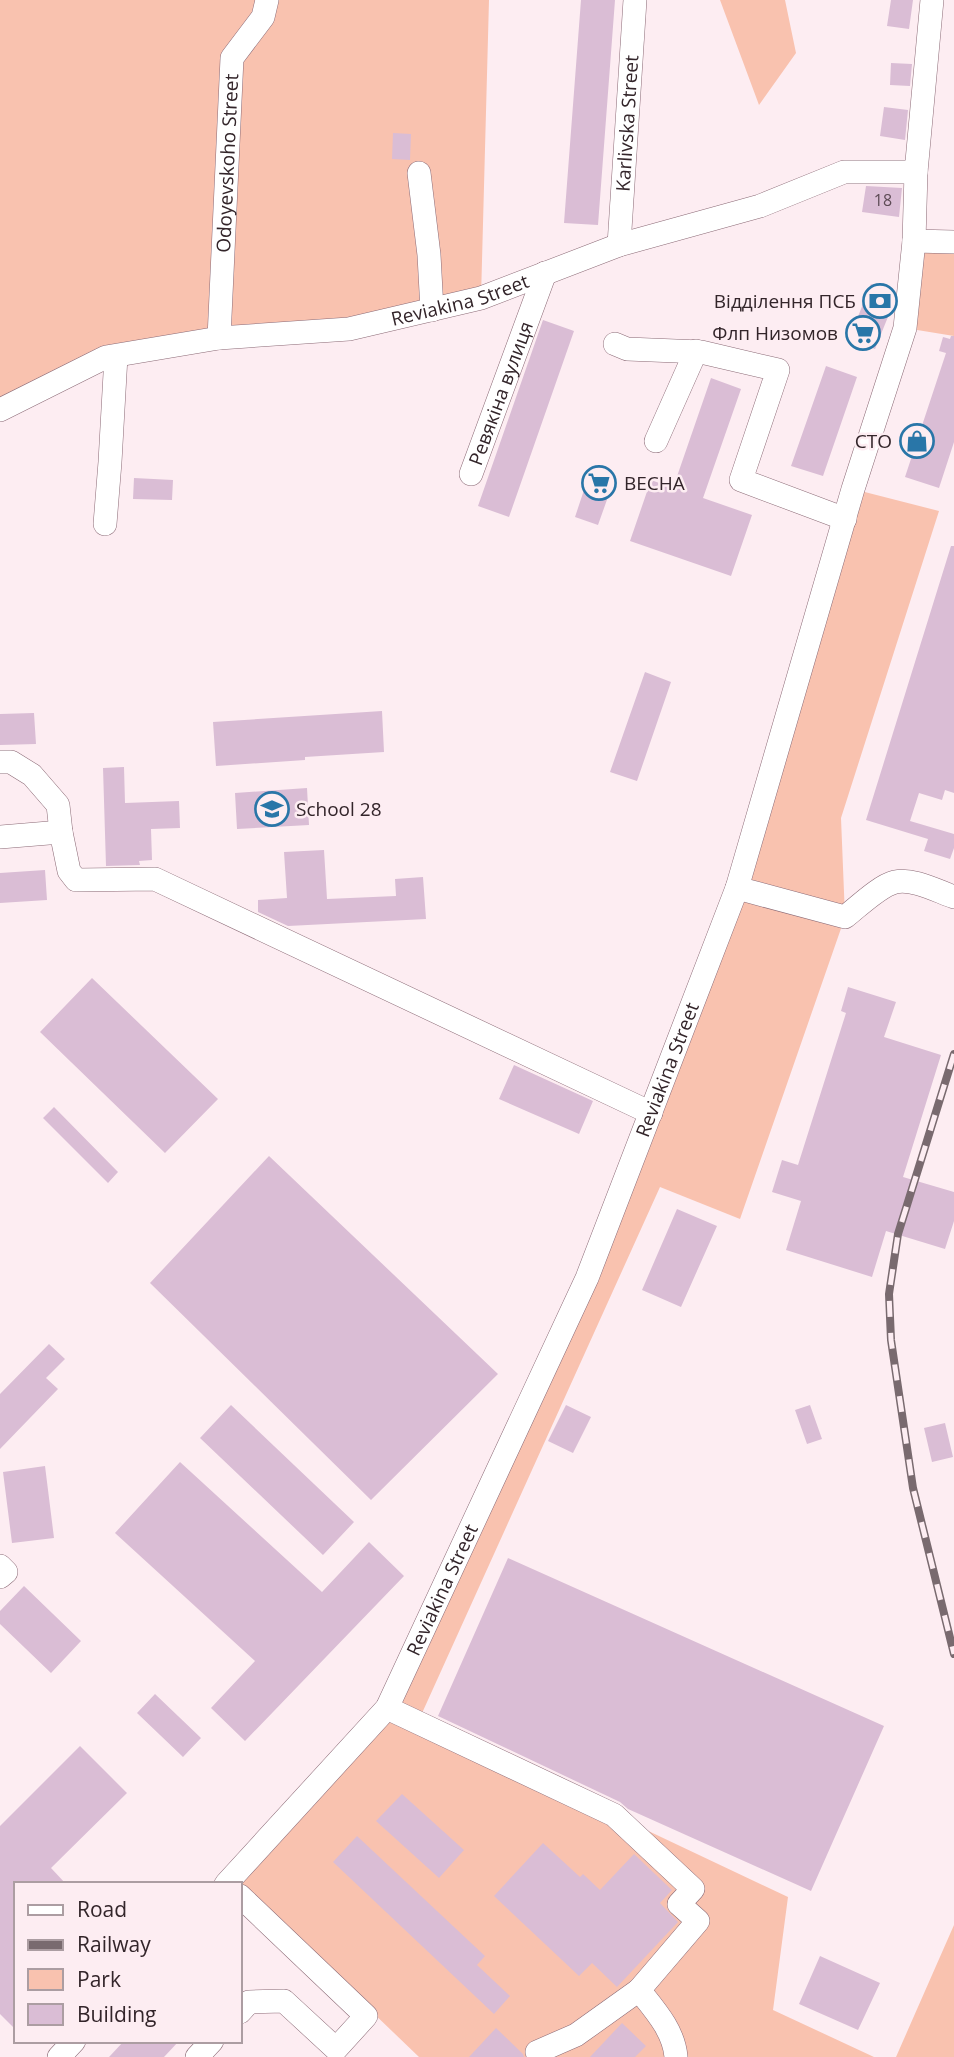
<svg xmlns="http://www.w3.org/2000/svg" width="954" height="2057" font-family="'Open Sans',sans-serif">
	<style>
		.green { fill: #f9c2af }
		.building { fill: #dabdd5 }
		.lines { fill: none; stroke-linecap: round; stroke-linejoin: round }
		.minor-casing { stroke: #8b6a76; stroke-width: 24 }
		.minor { stroke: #fff; stroke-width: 23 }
		.rail-casing { stroke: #796a6f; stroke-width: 8 }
		.rail { stroke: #fdedf2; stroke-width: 5; stroke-dasharray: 16; stroke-linecap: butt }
		.labels { text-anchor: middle; stroke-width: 5; stroke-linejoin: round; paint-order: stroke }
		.number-label { font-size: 16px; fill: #5d4b55 }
		.street-label { font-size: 19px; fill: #33252a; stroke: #fdedf2 }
		.poi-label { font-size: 19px; fill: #33252a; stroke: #fdedf2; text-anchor: end }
	</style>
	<rect width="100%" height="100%" fill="#fdedf2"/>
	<path class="green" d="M 0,0 L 489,0 L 481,298 L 106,357 L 0,405 Z
		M 720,0 L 785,0 L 796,53 L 759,105 Z
		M 914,241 L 954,242 L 954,336 L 905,328 Z
		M 853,489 L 939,511 L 841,818 L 845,917 L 740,1219 L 660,1187 L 418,1722 L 788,1897 L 773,2010 L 874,2057 L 419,2057 L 240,1885 L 387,1708 L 587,1278 L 737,888 Z
		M 954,1925 L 954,2057 L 896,2057 Z"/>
	<path class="building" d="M 581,0 L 615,0 L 598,225 L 564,223 Z
		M 891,0 L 913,0 L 909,29 L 887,26 Z
		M 891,63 L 912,64 L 910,86 L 890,85 Z
		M 884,107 L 908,110 L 905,140 L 880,136 Z
		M 393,133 L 411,134 L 410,160 L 392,159 Z
		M 866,186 L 902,188 L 899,217 L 862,212 Z
		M 871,284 L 895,293 L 894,302 L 875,349 L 849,339 Z
		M 543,320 L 574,331 L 509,517 L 478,506 Z
		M 951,336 L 954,336 L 954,442 L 939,488 L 905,477 L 946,353 L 939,351 L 943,337 L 950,339 Z
		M 826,366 L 857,377 L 823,476 L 791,466 Z
		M 711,378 L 741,389 L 703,498 L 752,515 L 731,576 L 630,541 L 651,480 L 673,488 Z
		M 590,472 L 614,480 L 598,525 L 575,517 Z
		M 134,478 L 173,480 L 172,500 L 133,499 Z
		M 951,546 L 954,546 L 954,793 L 945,790 L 942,800 L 919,793 L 910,821 L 954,834 L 954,848 L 950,859 L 924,851 L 928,839 L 866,820 Z
		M 645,672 L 671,682 L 637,781 L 610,772 Z
		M 382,711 L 384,752 L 305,757 L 305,760 L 216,766 L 213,722 Z
		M 34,713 L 36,744 L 0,745 L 0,714 Z
		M 124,767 L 125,803 L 179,801 L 180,828 L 151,829 L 152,860 L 139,861 L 140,865 L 106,866 L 103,768 Z
		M 307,788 L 309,825 L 237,829 L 235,793 Z
		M 324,850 L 327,899 L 396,896 L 395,879 L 423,877 L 426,919 L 288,926 L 258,912 L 258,900 L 287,898 L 284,852 Z
		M 45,870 L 47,900 L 0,903 L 0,873 Z
		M 92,978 L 218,1099 L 165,1153 L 40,1032 Z
		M 848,987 L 896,1002 L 884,1037 L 941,1055 L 903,1177 L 954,1192 L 954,1221 L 945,1249 L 886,1231 L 872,1277 L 786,1250 L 801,1201 L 772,1192 L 782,1160 L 798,1165 L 846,1013 L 841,1011 Z
		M 514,1065 L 593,1101 L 579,1134 L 499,1099 Z
		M 54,1107 L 118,1172 L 108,1183 L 43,1118 Z
		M 269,1156 L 498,1374 L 371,1500 L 150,1283 Z
		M 677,1209 L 717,1226 L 681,1307 L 642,1290 Z
		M 49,1344 L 65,1359 L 46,1378 L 58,1389 L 0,1449 L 0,1394 Z
		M 231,1405 L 354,1522 L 323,1555 L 200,1438 Z
		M 566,1405 L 591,1417 L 573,1453 L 548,1441 Z
		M 810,1405 L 822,1439 L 807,1444 L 795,1410 Z
		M 945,1423 L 953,1457 L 932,1462 L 924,1428 Z
		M 180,1462 L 322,1592 L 369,1542 L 404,1576 L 245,1741 L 211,1708 L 255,1661 L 115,1533 Z
		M 45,1466 L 54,1538 L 12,1543 L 3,1472 Z
		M 508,1558 L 884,1726 L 811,1891 L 628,1809 L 620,1802 L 438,1716 Z
		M 24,1586 L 81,1641 L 51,1673 L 0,1624 L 0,1611 Z
		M 155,1694 L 201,1738 L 183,1757 L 137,1713 Z
		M 80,1746 L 127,1793 L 51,1868 L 66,1884 L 16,1884 L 16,2030 L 0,2014 L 0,1826 Z
		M 402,1794 L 464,1850 L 439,1878 L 376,1821 Z
		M 357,1836 L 485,1956 L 477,1965 L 510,1996 L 494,2014 L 333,1862 Z
		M 543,1843 L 580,1877 L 583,1874 L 600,1890 L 634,1854 L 672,1890 L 660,1903 L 678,1922 L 617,1987 L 592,1963 L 579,1976 L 494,1896 Z
		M 820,1956 L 880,1983 L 858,2030 L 799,2004 Z
		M 622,2023 L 646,2046 L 635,2057 L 590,2057 Z
		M 496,2028 L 523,2054 L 524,2057 L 469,2057 Z
		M 124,2041 L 179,2041 L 164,2057 L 109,2057 Z"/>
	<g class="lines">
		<g class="minor-casing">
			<g id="minor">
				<path d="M 419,173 L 429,255 L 432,310"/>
				<path d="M 914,241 L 954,242"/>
				<path id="s1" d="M 619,245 L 635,0"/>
				<path id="s2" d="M 219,338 L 232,58 L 263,17 L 267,0"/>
				<path d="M 615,344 L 627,349 L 701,352 L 778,370 L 741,480 L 845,519"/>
				<path id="s3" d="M 0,410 L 106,357 L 219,338 L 349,329 L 481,298 L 619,245 L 760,206 L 844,172 L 916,172"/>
				<path d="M 656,441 L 696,351"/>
				<path id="s4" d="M 471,474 L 545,273"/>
				<path d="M 105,524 L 110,462 L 116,356"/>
				<path d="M 0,762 L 11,762 L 32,775 L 58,805 L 61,832 L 69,871 L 76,880 L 155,879 L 651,1113"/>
				<path d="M 0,837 L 61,832"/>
				<path d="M 737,888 L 845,917 C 858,907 879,886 895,882 C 913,878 937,891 954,897"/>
				<path d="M 0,1566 L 6,1572 L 0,1577"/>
				<path d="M 387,1708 L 614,1815 L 693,1889 L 679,1904 L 698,1921 L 639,1990 L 576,2035 L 537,2052"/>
				<path id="s5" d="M 226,1884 L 387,1708 L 587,1278 L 737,888 L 853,489 L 905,328 L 914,241 L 916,172 L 932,0"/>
				<path d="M 240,1896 L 366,2016 L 336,2049 L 284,2001 L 249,2002 L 240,2012"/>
				<path d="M 639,1990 C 655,2010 674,2031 676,2057"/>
				<path d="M 59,2057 L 74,2041"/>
				<path d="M 197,2057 L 212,2041"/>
			</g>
		</g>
		<use href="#minor" class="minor"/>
		<g class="rail-casing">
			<path id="rail" d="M 954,1054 L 898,1234 L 889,1294 L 891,1340 L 913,1488 L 954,1654"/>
		</g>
		<use href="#rail" class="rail"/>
	</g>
	<defs>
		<g id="bank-ring" transform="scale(1.75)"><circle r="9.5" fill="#fdedf2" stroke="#2976a8" stroke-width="1.5"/><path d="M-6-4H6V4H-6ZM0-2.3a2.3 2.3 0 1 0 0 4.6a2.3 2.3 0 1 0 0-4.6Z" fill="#2976a8"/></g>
		<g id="supermarket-ring" transform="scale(1.75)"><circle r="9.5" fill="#fdedf2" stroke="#2976a8" stroke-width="1.5"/><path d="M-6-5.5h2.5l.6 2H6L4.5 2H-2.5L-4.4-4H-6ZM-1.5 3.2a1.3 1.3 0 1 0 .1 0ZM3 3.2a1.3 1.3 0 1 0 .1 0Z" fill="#2976a8"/></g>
		<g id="shop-ring" transform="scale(1.75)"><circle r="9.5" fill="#fdedf2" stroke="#2976a8" stroke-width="1.5"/><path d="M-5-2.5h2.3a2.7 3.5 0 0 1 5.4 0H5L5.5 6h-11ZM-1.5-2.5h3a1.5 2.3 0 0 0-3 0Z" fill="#2976a8"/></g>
		<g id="school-ring" transform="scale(1.75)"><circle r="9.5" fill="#fdedf2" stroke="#2976a8" stroke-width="1.5"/><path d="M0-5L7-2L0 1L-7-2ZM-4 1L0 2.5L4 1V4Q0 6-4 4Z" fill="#2976a8"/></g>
	</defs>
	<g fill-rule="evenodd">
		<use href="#bank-ring" x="880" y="301"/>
		<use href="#supermarket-ring" x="863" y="333"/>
		<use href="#shop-ring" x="917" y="441"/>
		<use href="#supermarket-ring" x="599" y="483"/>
		<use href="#school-ring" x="272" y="809"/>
	</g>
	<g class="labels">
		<g class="number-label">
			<text x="883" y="206">18</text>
		</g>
		<g class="street-label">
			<text dy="7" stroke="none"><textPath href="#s1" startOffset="122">Karlivska Street</textPath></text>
			<text dy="7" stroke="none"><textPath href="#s2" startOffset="175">Odoyevskoho Street</textPath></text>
			<text dy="7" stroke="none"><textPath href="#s3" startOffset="478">Reviakina Street</textPath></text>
			<text dy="7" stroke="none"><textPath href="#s4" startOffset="86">Ревякіна вулиця</textPath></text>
			<text dy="7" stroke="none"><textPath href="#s5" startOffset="936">Reviakina Street</textPath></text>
			<text dy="7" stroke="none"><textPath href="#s5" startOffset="369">Reviakina Street</textPath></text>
		</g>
		<g class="poi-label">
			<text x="856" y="308">Відділення ПСБ</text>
			<text x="838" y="340">Флп Низомов</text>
			<text x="892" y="448">СТО</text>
			<text x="624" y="490" text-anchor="start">ВЕСНА</text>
			<text x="296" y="816" text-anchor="start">School 28</text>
		</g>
	</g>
	<rect x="14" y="1882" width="228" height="161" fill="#fdedf2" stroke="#ac9da2" stroke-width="2"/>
	<rect x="28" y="1905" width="35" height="10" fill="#ffffff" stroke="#ac9da2" stroke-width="2"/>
	<text x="77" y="1917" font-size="21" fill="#33252a">Road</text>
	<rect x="28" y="1940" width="35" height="10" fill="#796a6f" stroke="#ac9da2" stroke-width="2"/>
	<text x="77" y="1952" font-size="21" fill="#33252a">Railway</text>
	<rect x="28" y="1969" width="35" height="21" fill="#f9c2af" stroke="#ac9da2" stroke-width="2"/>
	<text x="77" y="1987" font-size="21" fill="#33252a">Park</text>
	<rect x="28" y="2004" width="35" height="21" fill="#dabdd5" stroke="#ac9da2" stroke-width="2"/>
	<text x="77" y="2022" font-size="21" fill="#33252a">Building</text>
</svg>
